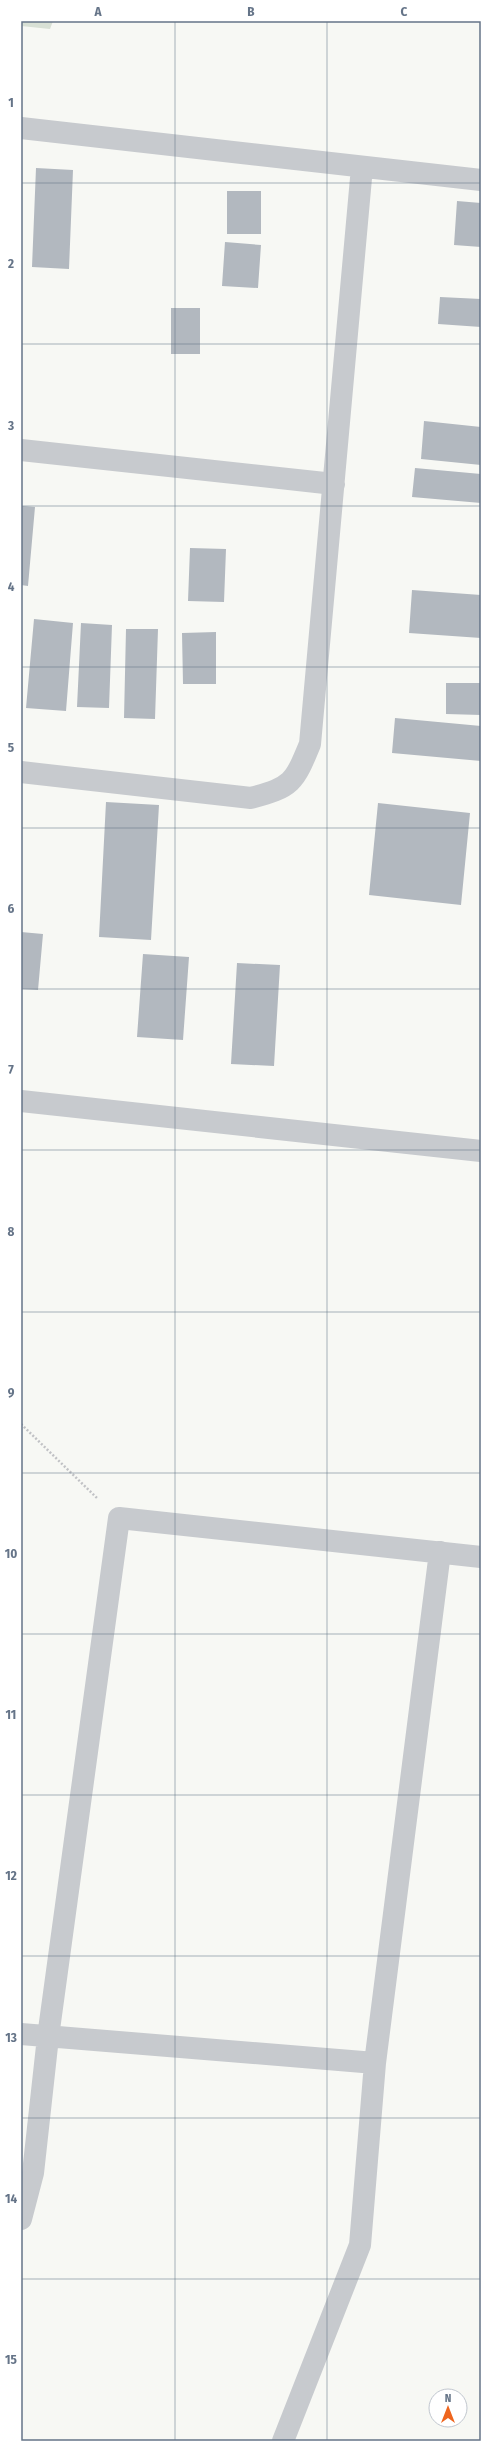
<svg xmlns="http://www.w3.org/2000/svg" width="502" height="2462" font-family="'Fira Sans Condensed',sans-serif">
	<style>
		.green { fill: #d8e0d5 }
		.building { fill: #b2b8bf }
		.lines { fill: none; stroke-linecap: round; stroke-linejoin: round }
		.path { stroke: #c1c2c5; stroke-width: 2.5; stroke-dasharray: 2 2; stroke-linecap: butt }
		.street { stroke: #c7cace; stroke-width: 22 }
		.grid { fill: none; stroke: #657488; stroke-width: 1; stroke-opacity: 0.55 }
		.neatline { fill: none; stroke: #657488; stroke-width: 1.5 }
		.grid-label { font-size: 13px; text-anchor: middle; font-weight: bold; fill: #657488 }
	</style>
	<rect width="100%" height="100%" fill="#f7f8f4"/>
	<path class="green" d="M 21,21 L 53,21 L 50,29 L 21,26 Z"/>
	<path class="building" d="M 36,168 L 73,170 L 69,269 L 32,267 Z
		M 227,191 L 261,191 L 261,234 L 227,234 Z
		M 457,201 L 481,203 L 481,247 L 454,245 Z
		M 225,242 L 261,245 L 258,288 L 222,286 Z
		M 440,297 L 481,299 L 481,327 L 438,324 Z
		M 171,308 L 200,308 L 200,354 L 171,354 Z
		M 424,421 L 481,427 L 481,465 L 421,459 Z
		M 415,468 L 481,474 L 481,503 L 412,497 Z
		M 21,506 L 35,507 L 28,586 L 21,585 Z
		M 190,548 L 226,549 L 224,602 L 188,601 Z
		M 412,590 L 481,595 L 481,638 L 409,633 Z
		M 34,619 L 73,623 L 66,711 L 26,708 Z
		M 81,623 L 112,625 L 109,708 L 77,707 Z
		M 126,629 L 158,629 L 155,719 L 124,718 Z
		M 216,632 L 216,684 L 183,684 L 182,633 Z
		M 446,683 L 481,683 L 481,715 L 446,714 Z
		M 395,718 L 481,726 L 481,761 L 392,753 Z
		M 106,802 L 159,805 L 151,940 L 99,937 Z
		M 378,803 L 470,813 L 461,905 L 369,895 Z
		M 21,932 L 43,934 L 38,990 L 21,989 Z
		M 143,954 L 189,957 L 183,1040 L 137,1037 Z
		M 237,963 L 280,965 L 274,1066 L 231,1064 Z"/>
	<g class="lines">
		<path class="path" d="M 21,1424 L 98,1499"/>
		<path class="street" d="M 21,128 L 481,180
			M 21,450 L 334,484
			M 21,772 L 251,798 C 292,787 294,783 310,744 L 362,167
			M 21,1101 L 481,1151
			M 21,2034 L 375,2063
			M 21,2219 L 33,2173 L 48,2037 L 119,1518 L 481,1557
			M 283,2441 L 360,2245 L 375,2063 L 440,1552"/>
	</g>
	<path class="grid" d="M 175,21 L 175,2441M 327,21 L 327,2441M 21,183 L 481,183M 21,344 L 481,344M 21,506 L 481,506M 21,667 L 481,667M 21,828 L 481,828M 21,989 L 481,989M 21,1150 L 481,1150M 21,1312 L 481,1312M 21,1473 L 481,1473M 21,1634 L 481,1634M 21,1795 L 481,1795M 21,1956 L 481,1956M 21,2118 L 481,2118M 21,2279 L 481,2279"/>
	<rect width="502" height="2462" fill="none" stroke="#ffffff" stroke-width="44"/>
	<g transform="translate(448 2408)"><circle r="19" fill="#ffffff" stroke="#c1c7cf"/>
	<path d="M0-3L7 15L0 10L-7 15Z" fill="#ee651e"/>
	<text y="-6" font-size="11" font-weight="bold" text-anchor="middle" fill="#657488">N</text>
	</g>
	<rect x="22" y="22" width="458" height="2418" class="neatline"/>
	<g class="grid-label">
		<text x="98" y="16">A</text>
		<text x="251" y="16">B</text>
		<text x="404" y="16">C</text>
		<text x="11" y="107">1</text>
		<text x="11" y="268">2</text>
		<text x="11" y="430">3</text>
		<text x="11" y="591">4</text>
		<text x="11" y="752">5</text>
		<text x="11" y="913">6</text>
		<text x="11" y="1074">7</text>
		<text x="11" y="1236">8</text>
		<text x="11" y="1397">9</text>
		<text x="11" y="1558">10</text>
		<text x="11" y="1719">11</text>
		<text x="11" y="1880">12</text>
		<text x="11" y="2042">13</text>
		<text x="11" y="2203">14</text>
		<text x="11" y="2364">15</text>
	</g>
</svg>
